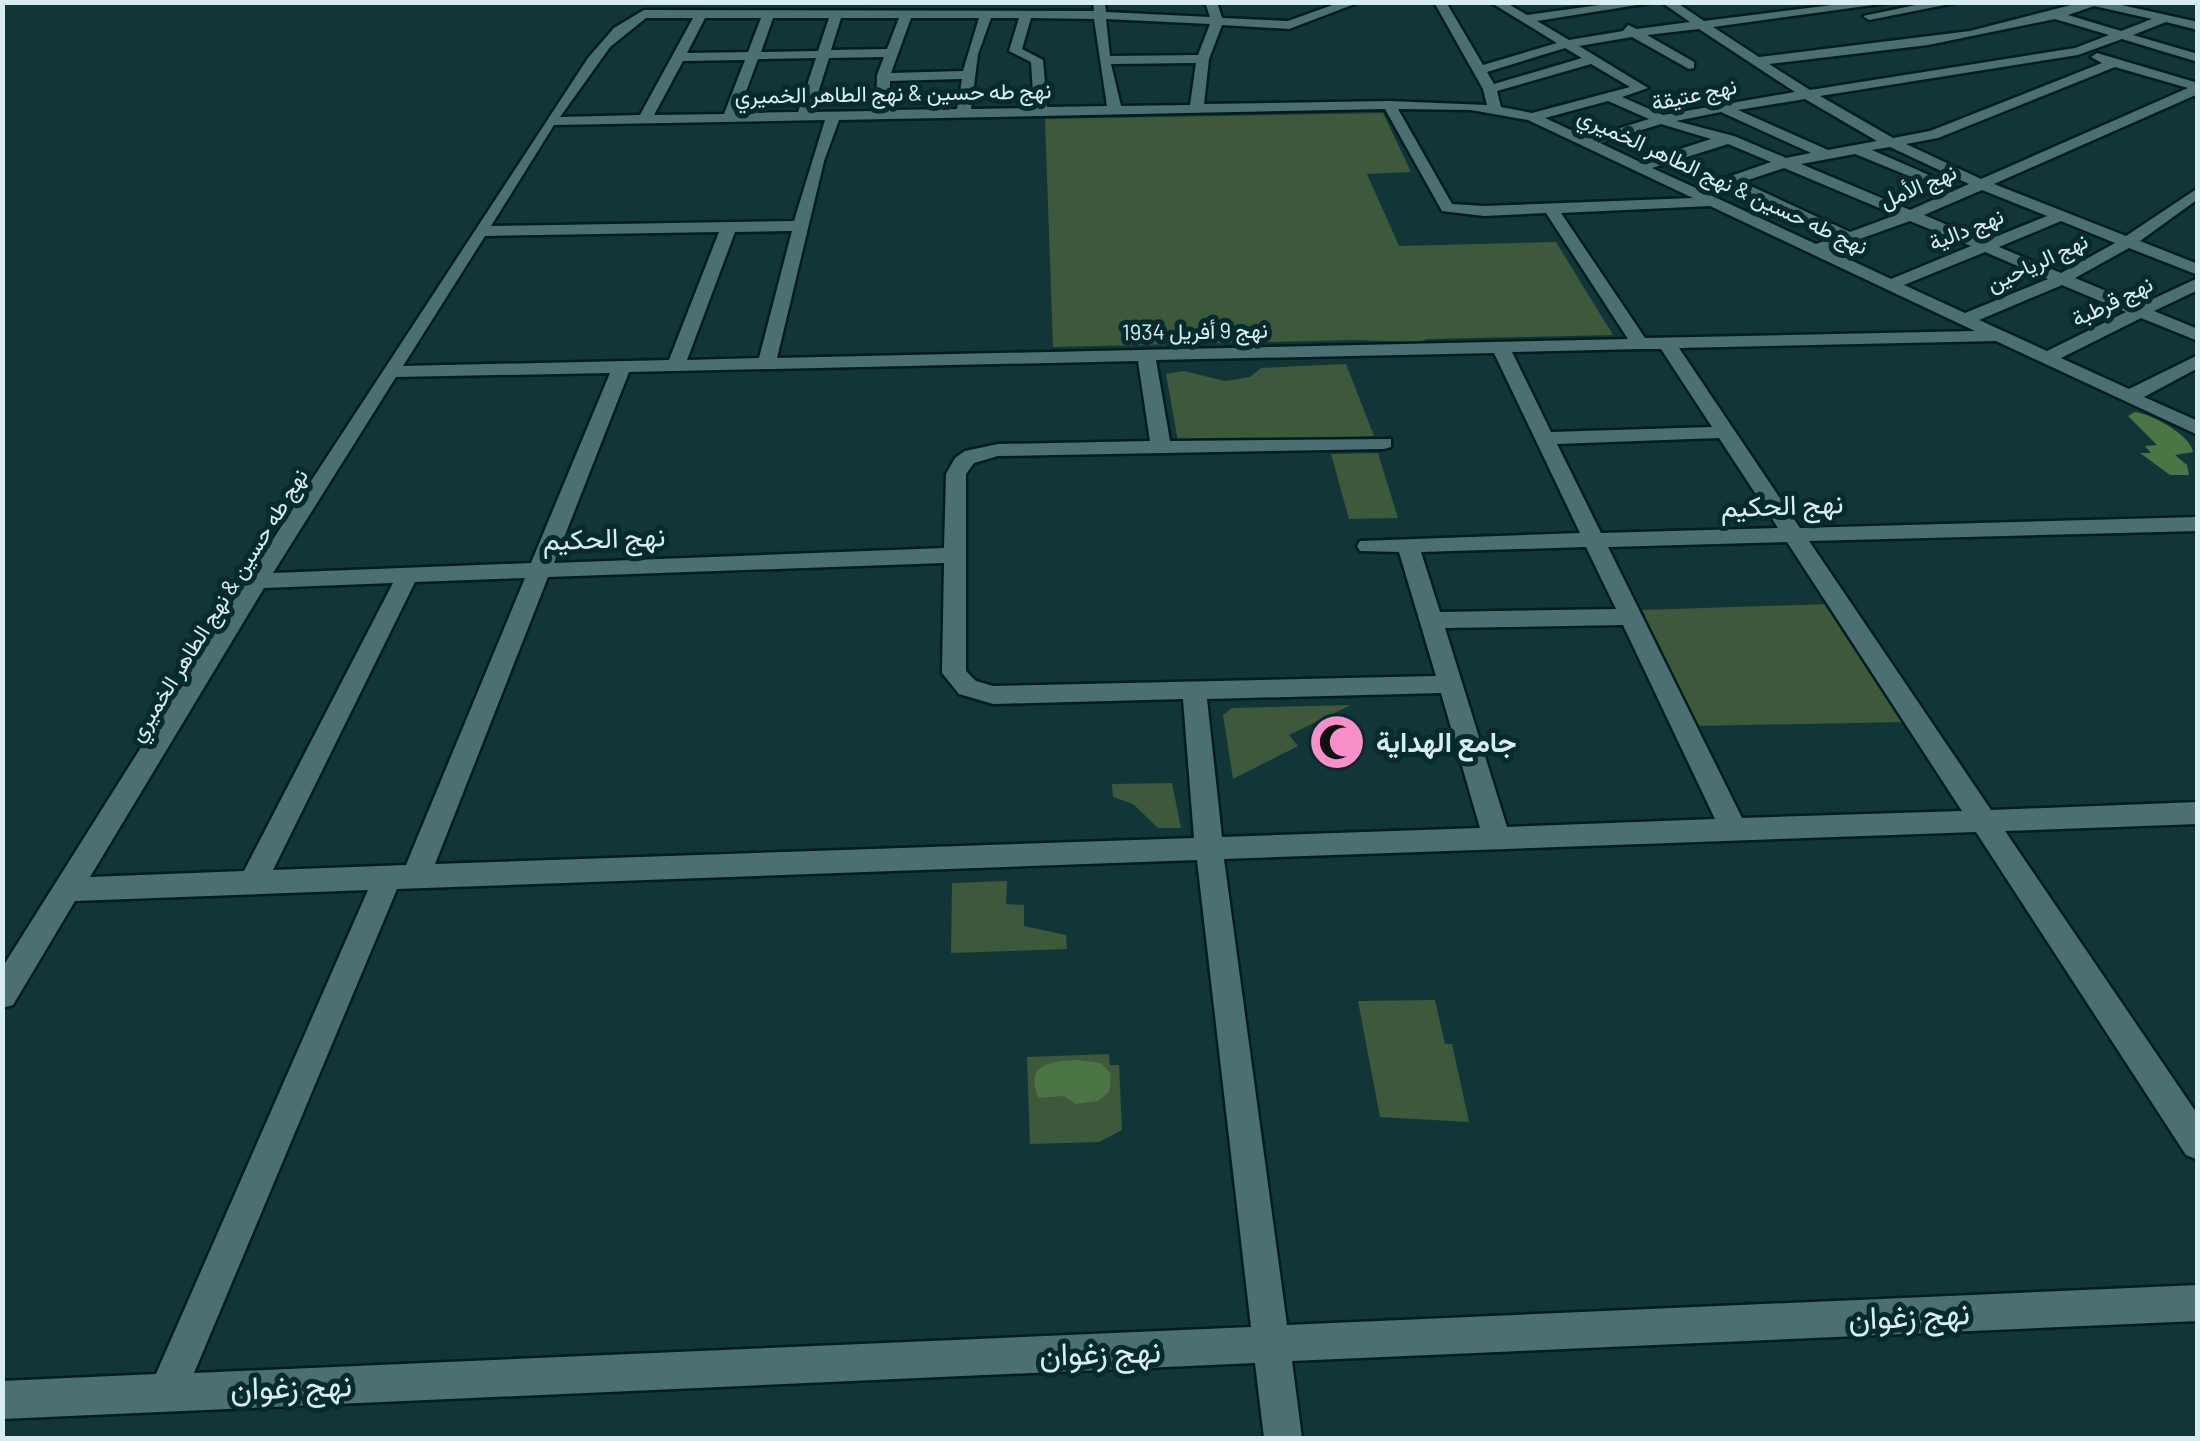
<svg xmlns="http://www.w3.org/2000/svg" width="2200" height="1441" font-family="Barlow,Vazirmatn,sans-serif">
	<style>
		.green { fill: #3d583a }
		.forest { fill: #4b7545 }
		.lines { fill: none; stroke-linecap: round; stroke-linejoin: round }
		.minor-casing { stroke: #021c1d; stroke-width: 5 }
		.minor { fill: #4c6f71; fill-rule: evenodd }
		.labels { text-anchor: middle; stroke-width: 10; stroke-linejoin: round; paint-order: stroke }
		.far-street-label { font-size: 22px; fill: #daedee; stroke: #062b2d }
		.street-label { font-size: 28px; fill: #daedee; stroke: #062b2d }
		.poi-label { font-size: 28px; font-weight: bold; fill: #daedee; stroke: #062b2d; text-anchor: start }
		.near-street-label { font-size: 32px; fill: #daedee; stroke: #062b2d }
	</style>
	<rect width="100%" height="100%" fill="#123637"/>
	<path class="green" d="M 1383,113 L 1411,172 L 1367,174 L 1399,246 L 1556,242 L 1613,335 L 1427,339 L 1420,342 L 1354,340 L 1053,347 L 1045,119 Z
		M 1346,364 L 1374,436 L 1178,441 L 1166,374 L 1184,371 L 1225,381 L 1250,377 L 1261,368 Z
		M 1378,453 L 1398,518 L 1349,519 L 1331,454 Z
		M 1831,604 L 1904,722 L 1695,726 L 1642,610 Z
		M 1351,705 L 1289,735 L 1298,746 L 1233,779 L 1223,715 L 1232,708 Z
		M 1172,783 L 1181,828 L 1158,828 L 1133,804 L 1113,797 L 1112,784 Z
		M 1007,881 L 1006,904 L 1024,905 L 1024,926 L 1066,935 L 1067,949 L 951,953 L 952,883 Z
		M 1435,1000 L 1445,1044 L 1452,1044 L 1469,1122 L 1380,1117 L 1358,1001 Z
		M 1109,1054 L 1110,1065 L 1119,1065 L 1122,1130 L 1099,1142 L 1030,1144 L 1027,1057 Z"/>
	<path class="forest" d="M 2135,412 C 2154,415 2190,435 2193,452 L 2175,455 L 2187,465 L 2189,475 L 2170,475 L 2140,453 L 2151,453 L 2145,446 L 2157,445 L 2128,416 Z
		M 1077,1060 L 1101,1063 L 1111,1074 L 1109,1092 L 1098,1101 L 1075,1104 L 1064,1096 L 1039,1098 C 1023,1065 1051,1061 1077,1060 Z"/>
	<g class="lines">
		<g class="minor-casing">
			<path id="minor" d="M 1093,2 L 1105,2 L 1106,12 L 1210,17 L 1205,2 L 1217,2 L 1222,18 L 1288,21 L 1341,2 L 1360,2 L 1289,29 L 1222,25 L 1209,59 L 1204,104 L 1389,101 L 1487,105 L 1483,89 L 1434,2 L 1446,2 L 1483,65 L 1557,43 L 1490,2 L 1505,2 L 1527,15 L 1621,2 L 1656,2 L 1537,21 L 1569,40 L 1623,31 L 1628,25 L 1637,29 L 1690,22 L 1661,2 L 1676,2 L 1704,21 L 1856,2 L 1895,2 L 1713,27 L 1759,57 L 1970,31 L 2083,2 L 2108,2 L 2198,22 L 2198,30 L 2166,22 L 2133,35 L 2198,54 L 2198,62 L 2122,39 L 2078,55 L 1820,96 L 1893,138 L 1930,131 L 2102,63 L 2091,57 L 2097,53 L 2198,83 L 2198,94 L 1994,184 L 2126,236 L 2198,188 L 2198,199 L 2140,241 L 2198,264 L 2198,275 L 2129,248 L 2075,278 L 2140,305 L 2198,278 L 2198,290 L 2154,311 L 2198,329 L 2198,341 L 2141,318 L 2061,358 L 2129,389 L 2198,355 L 2198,368 L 2144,397 L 2198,421 L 2198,435 L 1996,341 L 1679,348 L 1800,528 L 2198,517 L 2198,531 L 1809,541 L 1991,810 L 2198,802 L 2198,824 L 2005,831 L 2198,1115 L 2198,1160 L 2186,1155 L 1976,832 L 1224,859 L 1287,1325 L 2198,1285 L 2198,1321 L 1292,1361 L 1302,1438 L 1264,1438 L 1255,1363 L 2,1419 L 2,1381 L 156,1374 L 368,890 L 75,901 L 13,1005 L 2,1008 L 2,968 L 249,576 L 588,58 L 614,28 L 644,10 L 1094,11 ZM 2094,6 L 2152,19 L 2121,31 L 2068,15 ZM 646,18 L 693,18 L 640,115 L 560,117 L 610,47 ZM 705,18 L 761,18 L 748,52 L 687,53 ZM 773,18 L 829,18 L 818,51 L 761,52 ZM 841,18 L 899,18 L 887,49 L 831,50 ZM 911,18 L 979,18 L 963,71 L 891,73 ZM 991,18 L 1019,18 L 1009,51 L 1031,62 L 1034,108 L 971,109 L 978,54 ZM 1031,18 L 1094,19 L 1107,106 L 1047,107 L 1043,60 L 1022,49 ZM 1106,19 L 1210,24 L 1198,55 L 1110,56 ZM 2055,19 L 2109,35 L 2075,48 L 1810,90 L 1769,64 L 1928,45 ZM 1699,29 L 1795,92 L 1663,115 L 1622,97 L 1648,88 L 1579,46 L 1632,37 L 1689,69 L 1694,68 L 1694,62 L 1647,35 ZM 1565,48 L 1582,58 L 1494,84 L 1487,72 ZM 884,57 L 877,75 L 876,111 L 812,112 L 829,58 ZM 816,58 L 798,112 L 738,113 L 758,59 ZM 745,60 L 724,114 L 654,115 L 683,61 ZM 1196,63 L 1190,105 L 1121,106 L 1111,64 ZM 1591,64 L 1630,87 L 1532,113 L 1501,107 L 1497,91 ZM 2115,67 L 2188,88 L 1981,179 L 1906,144 L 1938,138 ZM 962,79 L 957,109 L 890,110 L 890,81 ZM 1805,99 L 1877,141 L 1828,150 L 1738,110 ZM 1608,101 L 1649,119 L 1588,138 L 1545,118 ZM 1385,109 L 1442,211 L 1484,216 L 1546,213 L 1628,339 L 777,358 L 824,161 L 839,120 ZM 1398,109 L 1471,110 L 1528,120 L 1693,198 L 1484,206 L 1452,204 ZM 1721,112 L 1811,153 L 1786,158 L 1734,136 L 1676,121 ZM 825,120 L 794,221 L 491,226 L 554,125 ZM 1661,124 L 1711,139 L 1640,162 L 1600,143 ZM 1728,144 L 1771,162 L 1696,188 L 1652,168 ZM 1890,147 L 1969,184 L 1910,210 L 1801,164 L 1855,154 L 1941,189 L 1954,186 L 1872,150 ZM 1784,168 L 1896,215 L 1850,232 L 1742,182 ZM 1728,187 L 1835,237 L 1816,244 L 1708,194 ZM 1982,190 L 2047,216 L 1985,241 L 1924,215 ZM 1710,206 L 1975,331 L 1645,338 L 1561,213 ZM 1910,221 L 1971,246 L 1891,279 L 1829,250 ZM 2061,221 L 2115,243 L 2061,273 L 1999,247 ZM 792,231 L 759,358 L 687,360 L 735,232 ZM 719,232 L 669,360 L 403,366 L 485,236 ZM 1985,252 L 2048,279 L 1965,313 L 1904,285 ZM 2062,285 L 2126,312 L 2047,351 L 1979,320 ZM 1640,349 L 1661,349 L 1712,427 L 1551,432 L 1512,352 ZM 1494,353 L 1580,533 L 1360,541 L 1357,546 L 1360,551 L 1399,552 L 1436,676 L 993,686 L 976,681 L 966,671 L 966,474 L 974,463 L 998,456 L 1384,449 L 1391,447 L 1391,439 L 1170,441 L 1156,360 ZM 1138,361 L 1150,441 L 998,444 L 965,451 L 955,458 L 946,474 L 944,548 L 554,563 L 629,372 ZM 610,373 L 531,563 L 273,573 L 396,377 ZM 1719,438 L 1778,528 L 1601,533 L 1557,444 ZM 1787,542 L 1962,811 L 1742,818 L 1608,547 ZM 1586,547 L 1616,609 L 1440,612 L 1421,552 ZM 944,563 L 942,673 L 959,694 L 993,704 L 1183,699 L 1194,838 L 435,864 L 548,577 ZM 525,578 L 406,865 L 273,870 L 415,582 ZM 393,583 L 244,871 L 90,877 L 264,588 ZM 1623,625 L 1715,819 L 1507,827 L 1445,628 ZM 1441,693 L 1480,828 L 1222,837 L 1207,699 ZM 1197,860 L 1251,1327 L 194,1373 L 397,889 Z
				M 1930,2 L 1960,2 L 1869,20 L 1863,16 Z"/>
		</g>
		<use href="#minor" class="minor"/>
	</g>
	<defs>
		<g id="mosque-disc" transform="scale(2.875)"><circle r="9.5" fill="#f98fca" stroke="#062b2d"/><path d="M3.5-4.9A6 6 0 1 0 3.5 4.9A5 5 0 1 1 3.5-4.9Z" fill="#111"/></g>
	</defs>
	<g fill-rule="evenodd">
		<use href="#mosque-disc" x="1337" y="742"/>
	</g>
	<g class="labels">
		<g class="far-street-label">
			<text transform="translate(893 93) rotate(-1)" y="8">نهج طه حسين &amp; نهج الطاهر الخميري</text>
			<text transform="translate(1694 94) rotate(-12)" y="8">نهج عتيقة</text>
			<text transform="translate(1723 181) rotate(25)" y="8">نهج طه حسين &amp; نهج الطاهر الخميري</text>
			<text transform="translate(1918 186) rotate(-23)" y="8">نهج الأمل</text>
			<text transform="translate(1966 229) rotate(-22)" y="8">نهج دالية</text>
			<text transform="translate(2037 262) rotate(-25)" y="8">نهج الرياحين</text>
			<text transform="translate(2112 301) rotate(-26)" y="8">نهج قرطبة</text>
			<text transform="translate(1195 331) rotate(-1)" y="8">نهج 9 أفريل 1934</text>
			<text transform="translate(218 605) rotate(-58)" y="8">نهج طه حسين &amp; نهج الطاهر الخميري</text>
		</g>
		<g class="street-label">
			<text transform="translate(1782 505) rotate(-2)" y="10">نهج الحكيم</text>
			<text transform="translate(604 538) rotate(-2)" y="10">نهج الحكيم</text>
		</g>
		<g class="poi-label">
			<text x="1376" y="752">جامع الهداية</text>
		</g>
		<g class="near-street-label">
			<text transform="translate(1909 1316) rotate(-3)" y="11">نهج زغوان</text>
			<text transform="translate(1100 1353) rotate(-2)" y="11">نهج زغوان</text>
			<text transform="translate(291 1387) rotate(-2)" y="11">نهج زغوان</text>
		</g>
	</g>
	<rect width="2200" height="1441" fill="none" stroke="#daedee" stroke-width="10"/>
</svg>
